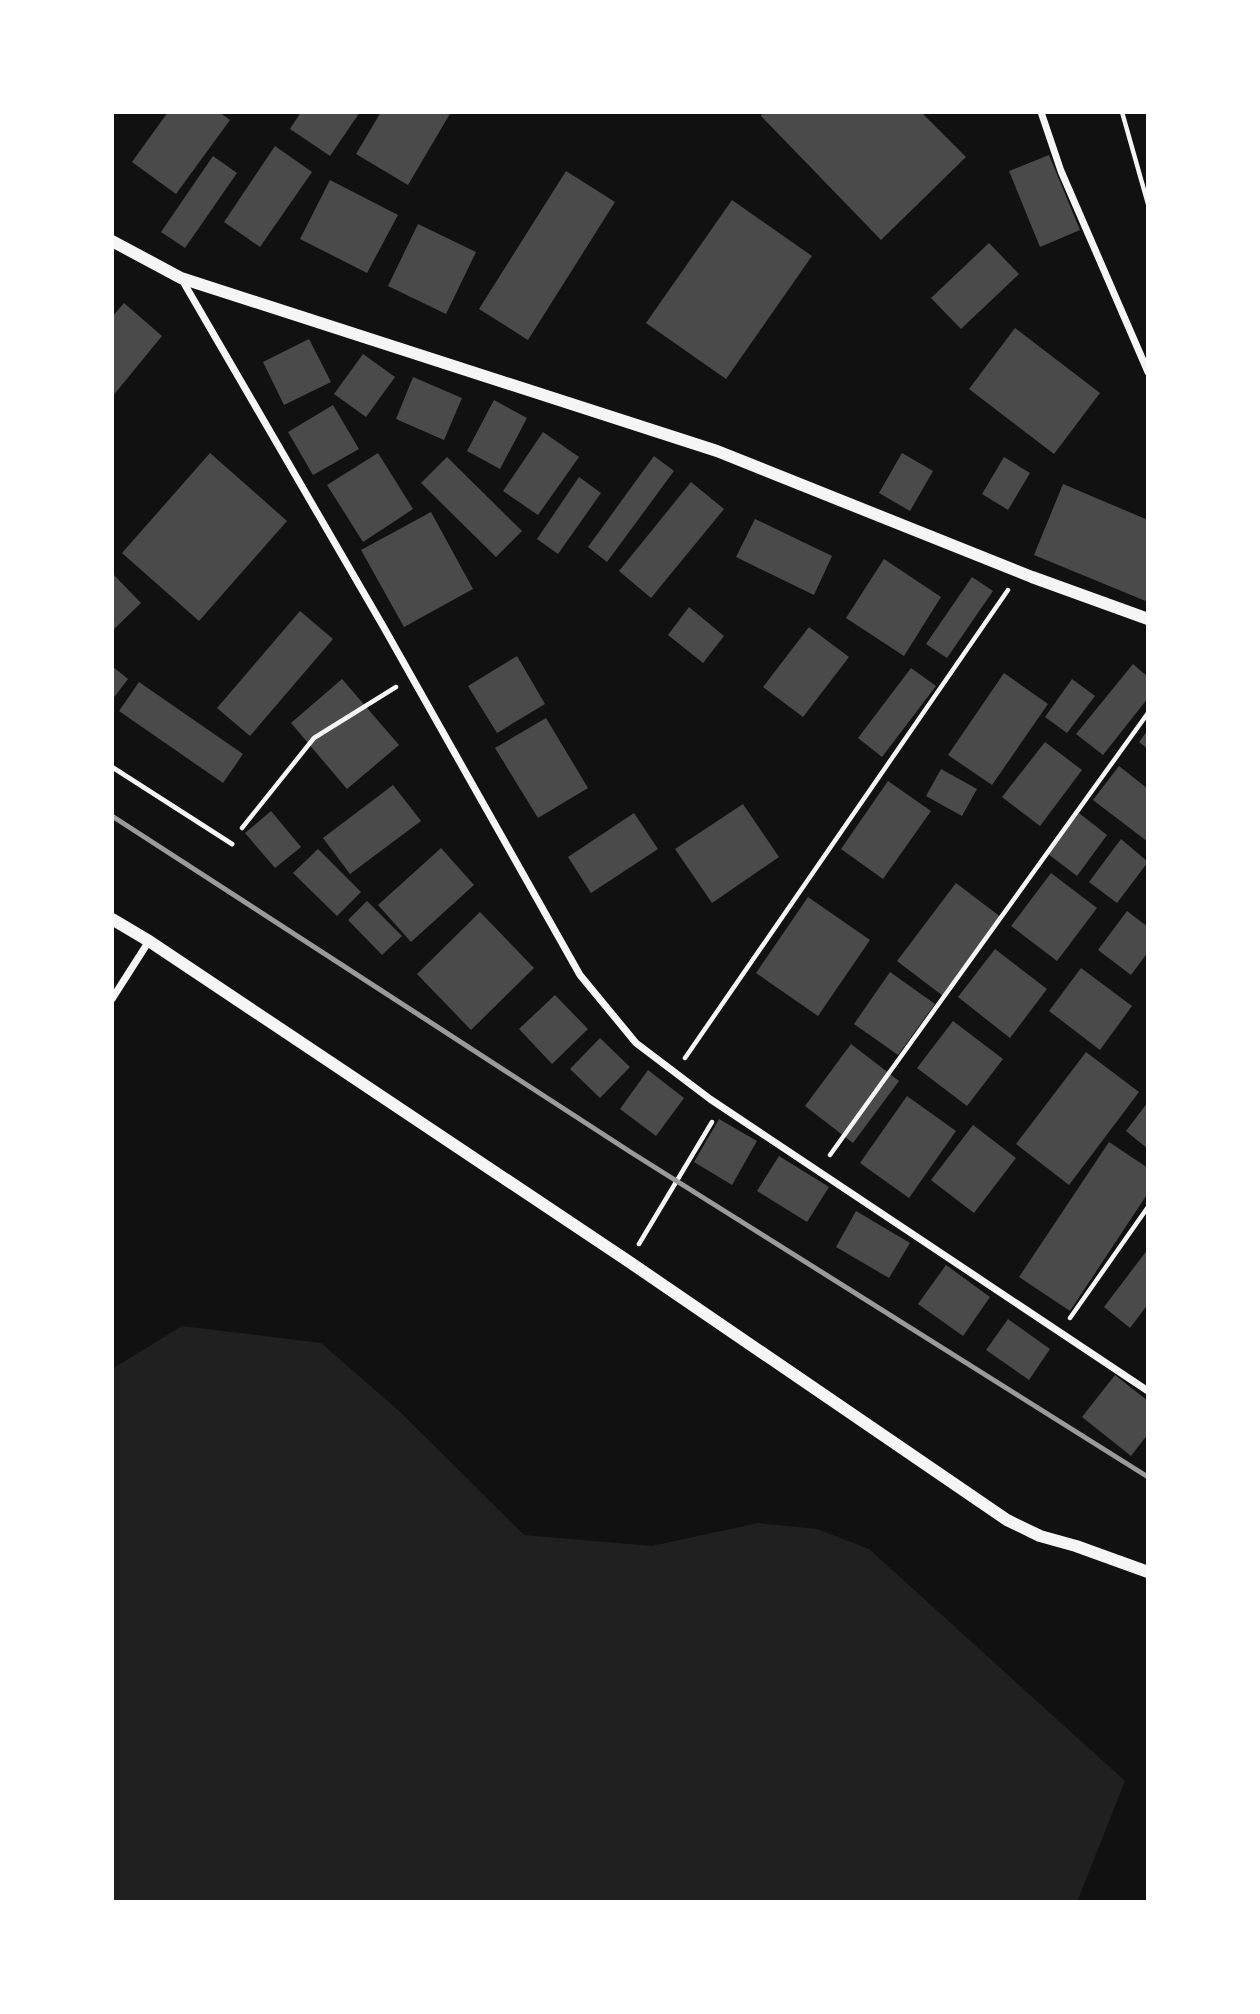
<svg xmlns="http://www.w3.org/2000/svg" width="1260" height="2014" font-family="'Asap Condensed',sans-serif">
	<style>
		.green { fill: #202020 }
		.building { fill: #4a4a4a }
		.lines { fill: none; stroke-linecap: round; stroke-linejoin: round }
		.path { stroke: #f5f5f5; stroke-width: 4.5 }
		.service { stroke: #f5f5f5; stroke-width: 5 }
		.minor { stroke: #f5f5f5; stroke-width: 7 }
		.tertiary { stroke: #f5f5f5; stroke-width: 12 }
		.rail { stroke: #9a9a9a; stroke-width: 5 }
	</style>
	<rect width="100%" height="100%" fill="#111"/>
	<path class="green" d="M 182,1326 L 321,1343 L 398,1410 L 524,1535 L 652,1546 L 758,1523 L 817,1529 L 869,1549 L 1125,1781 L 1077,1902 L 112,1902 L 112,1369 Z"/>
	<path class="building" d="M 168,112 L 219,112 L 230,120 L 176,194 L 132,162 Z
		M 301,112 L 360,112 L 330,156 L 290,129 Z
		M 381,112 L 451,112 L 408,185 L 356,154 Z
		M 763,112 L 921,112 L 966,157 L 881,240 L 761,116 Z
		M 275,146 L 312,172 L 260,247 L 224,222 Z
		M 1049,155 L 1080,230 L 1040,247 L 1009,171 Z
		M 213,156 L 237,173 L 185,248 L 161,232 Z
		M 566,171 L 615,202 L 528,340 L 479,309 Z
		M 330,180 L 398,215 L 367,273 L 300,239 Z
		M 732,200 L 812,256 L 726,379 L 646,323 Z
		M 418,224 L 476,252 L 446,314 L 388,286 Z
		M 989,243 L 1019,274 L 961,329 L 931,298 Z
		M 124,303 L 162,336 L 112,397 L 112,317 Z
		M 1015,328 L 1100,393 L 1054,454 L 969,389 Z
		M 309,339 L 331,382 L 284,405 L 263,362 Z
		M 363,354 L 395,377 L 366,417 L 334,394 Z
		M 413,377 L 462,398 L 444,440 L 396,419 Z
		M 494,400 L 527,418 L 500,469 L 467,451 Z
		M 333,405 L 359,449 L 313,475 L 288,432 Z
		M 543,432 L 579,457 L 538,515 L 503,491 Z
		M 210,453 L 287,521 L 199,621 L 122,553 Z
		M 378,453 L 413,509 L 363,542 L 327,485 Z
		M 902,453 L 933,471 L 910,511 L 879,493 Z
		M 654,456 L 674,471 L 607,562 L 588,547 Z
		M 447,457 L 522,531 L 496,557 L 421,483 Z
		M 1004,457 L 1030,473 L 1008,510 L 982,494 Z
		M 579,477 L 601,493 L 558,554 L 537,539 Z
		M 691,482 L 724,509 L 651,598 L 619,571 Z
		M 1063,484 L 1148,520 L 1148,602 L 1034,555 Z
		M 431,512 L 473,589 L 404,627 L 361,550 Z
		M 755,519 L 832,556 L 814,595 L 736,557 Z
		M 884,559 L 941,597 L 904,656 L 846,618 Z
		M 112,573 L 141,603 L 112,631 Z
		M 972,577 L 993,591 L 947,658 L 926,644 Z
		M 689,607 L 724,636 L 703,663 L 668,635 Z
		M 300,611 L 333,639 L 250,736 L 217,708 Z
		M 809,627 L 849,657 L 803,717 L 763,687 Z
		M 517,656 L 545,704 L 497,733 L 468,686 Z
		M 1133,664 L 1148,677 L 1148,698 L 1103,755 L 1076,734 Z
		M 112,666 L 128,679 L 112,700 Z
		M 911,668 L 936,686 L 882,757 L 858,738 Z
		M 1004,673 L 1048,704 L 992,785 L 948,755 Z
		M 342,679 L 399,745 L 347,789 L 291,723 Z
		M 1072,679 L 1095,696 L 1067,733 L 1045,717 Z
		M 139,682 L 243,754 L 223,783 L 119,711 Z
		M 546,718 L 588,788 L 538,818 L 495,748 Z
		M 1148,730 L 1148,749 L 1139,742 Z
		M 1045,742 L 1082,770 L 1040,826 L 1002,797 Z
		M 1119,766 L 1148,789 L 1148,842 L 1093,800 Z
		M 941,769 L 977,789 L 962,816 L 926,796 Z
		M 888,781 L 931,811 L 883,879 L 841,849 Z
		M 393,785 L 421,821 L 350,874 L 323,838 Z
		M 743,804 L 779,857 L 712,903 L 675,849 Z
		M 271,811 L 301,847 L 275,868 L 245,833 Z
		M 634,813 L 658,849 L 591,893 L 568,857 Z
		M 1079,813 L 1107,835 L 1077,876 L 1048,854 Z
		M 1121,839 L 1148,862 L 1117,903 L 1089,882 Z
		M 441,848 L 474,885 L 411,942 L 378,905 Z
		M 318,849 L 361,892 L 337,916 L 293,873 Z
		M 1051,873 L 1097,908 L 1057,961 L 1011,926 Z
		M 956,883 L 1002,918 L 943,996 L 897,961 Z
		M 808,897 L 870,940 L 818,1016 L 756,973 Z
		M 367,901 L 402,936 L 382,955 L 348,920 Z
		M 1127,911 L 1148,927 L 1148,952 L 1131,975 L 1098,950 Z
		M 480,912 L 534,968 L 471,1030 L 417,974 Z
		M 995,949 L 1047,989 L 1010,1038 L 958,997 Z
		M 1081,968 L 1132,1006 L 1100,1050 L 1049,1011 Z
		M 890,972 L 935,1004 L 898,1055 L 854,1024 Z
		M 555,995 L 588,1029 L 552,1064 L 519,1029 Z
		M 953,1021 L 1003,1059 L 967,1106 L 917,1068 Z
		M 600,1038 L 630,1067 L 600,1098 L 570,1069 Z
		M 851,1044 L 899,1081 L 853,1143 L 805,1106 Z
		M 1086,1052 L 1139,1092 L 1069,1185 L 1016,1144 Z
		M 648,1070 L 684,1098 L 656,1136 L 620,1109 Z
		M 907,1096 L 956,1131 L 909,1198 L 860,1163 Z
		M 1148,1102 L 1148,1149 L 1126,1131 Z
		M 719,1119 L 757,1141 L 732,1185 L 694,1162 Z
		M 973,1125 L 1016,1158 L 974,1213 L 931,1180 Z
		M 1109,1142 L 1148,1168 L 1148,1193 L 1070,1311 L 1019,1277 Z
		M 779,1156 L 829,1187 L 807,1222 L 757,1191 Z
		M 856,1211 L 910,1243 L 889,1278 L 836,1247 Z
		M 1148,1249 L 1148,1304 L 1130,1328 L 1104,1307 Z
		M 946,1265 L 990,1297 L 963,1336 L 918,1304 Z
		M 1008,1319 L 1050,1349 L 1029,1380 L 986,1350 Z
		M 1115,1375 L 1148,1401 L 1148,1434 L 1131,1456 L 1082,1417 Z"/>
	<g class="lines">
		<path class="path" d="M 1122,112 L 1148,204
			M 242,828 L 314,738 L 396,687
			M 685,1058 L 1008,590
			M 830,1155 L 1148,713
			M 639,1244 L 712,1122
			M 1070,1318 L 1148,1207"/>
		<path class="service" d="M 112,767 L 232,844"/>
		<path class="minor" d="M 1041,112 L 1061,171 L 1148,372
			M 181,278 L 383,626 L 580,975 L 636,1043 L 710,1099 L 1148,1391
			M 112,999 L 149,941"/>
		<path class="tertiary" d="M 112,241 L 181,278 L 717,451 L 1032,577 L 1148,619
			M 112,919 L 149,941 L 628,1261 L 1007,1520 L 1040,1536 L 1076,1546 L 1148,1572"/>
		<path class="rail" d="M 112,816 L 632,1153 L 1148,1477"/>
	</g>
	<rect width="1260" height="2014" fill="none" stroke="#ffffff" stroke-width="228"/>
</svg>
